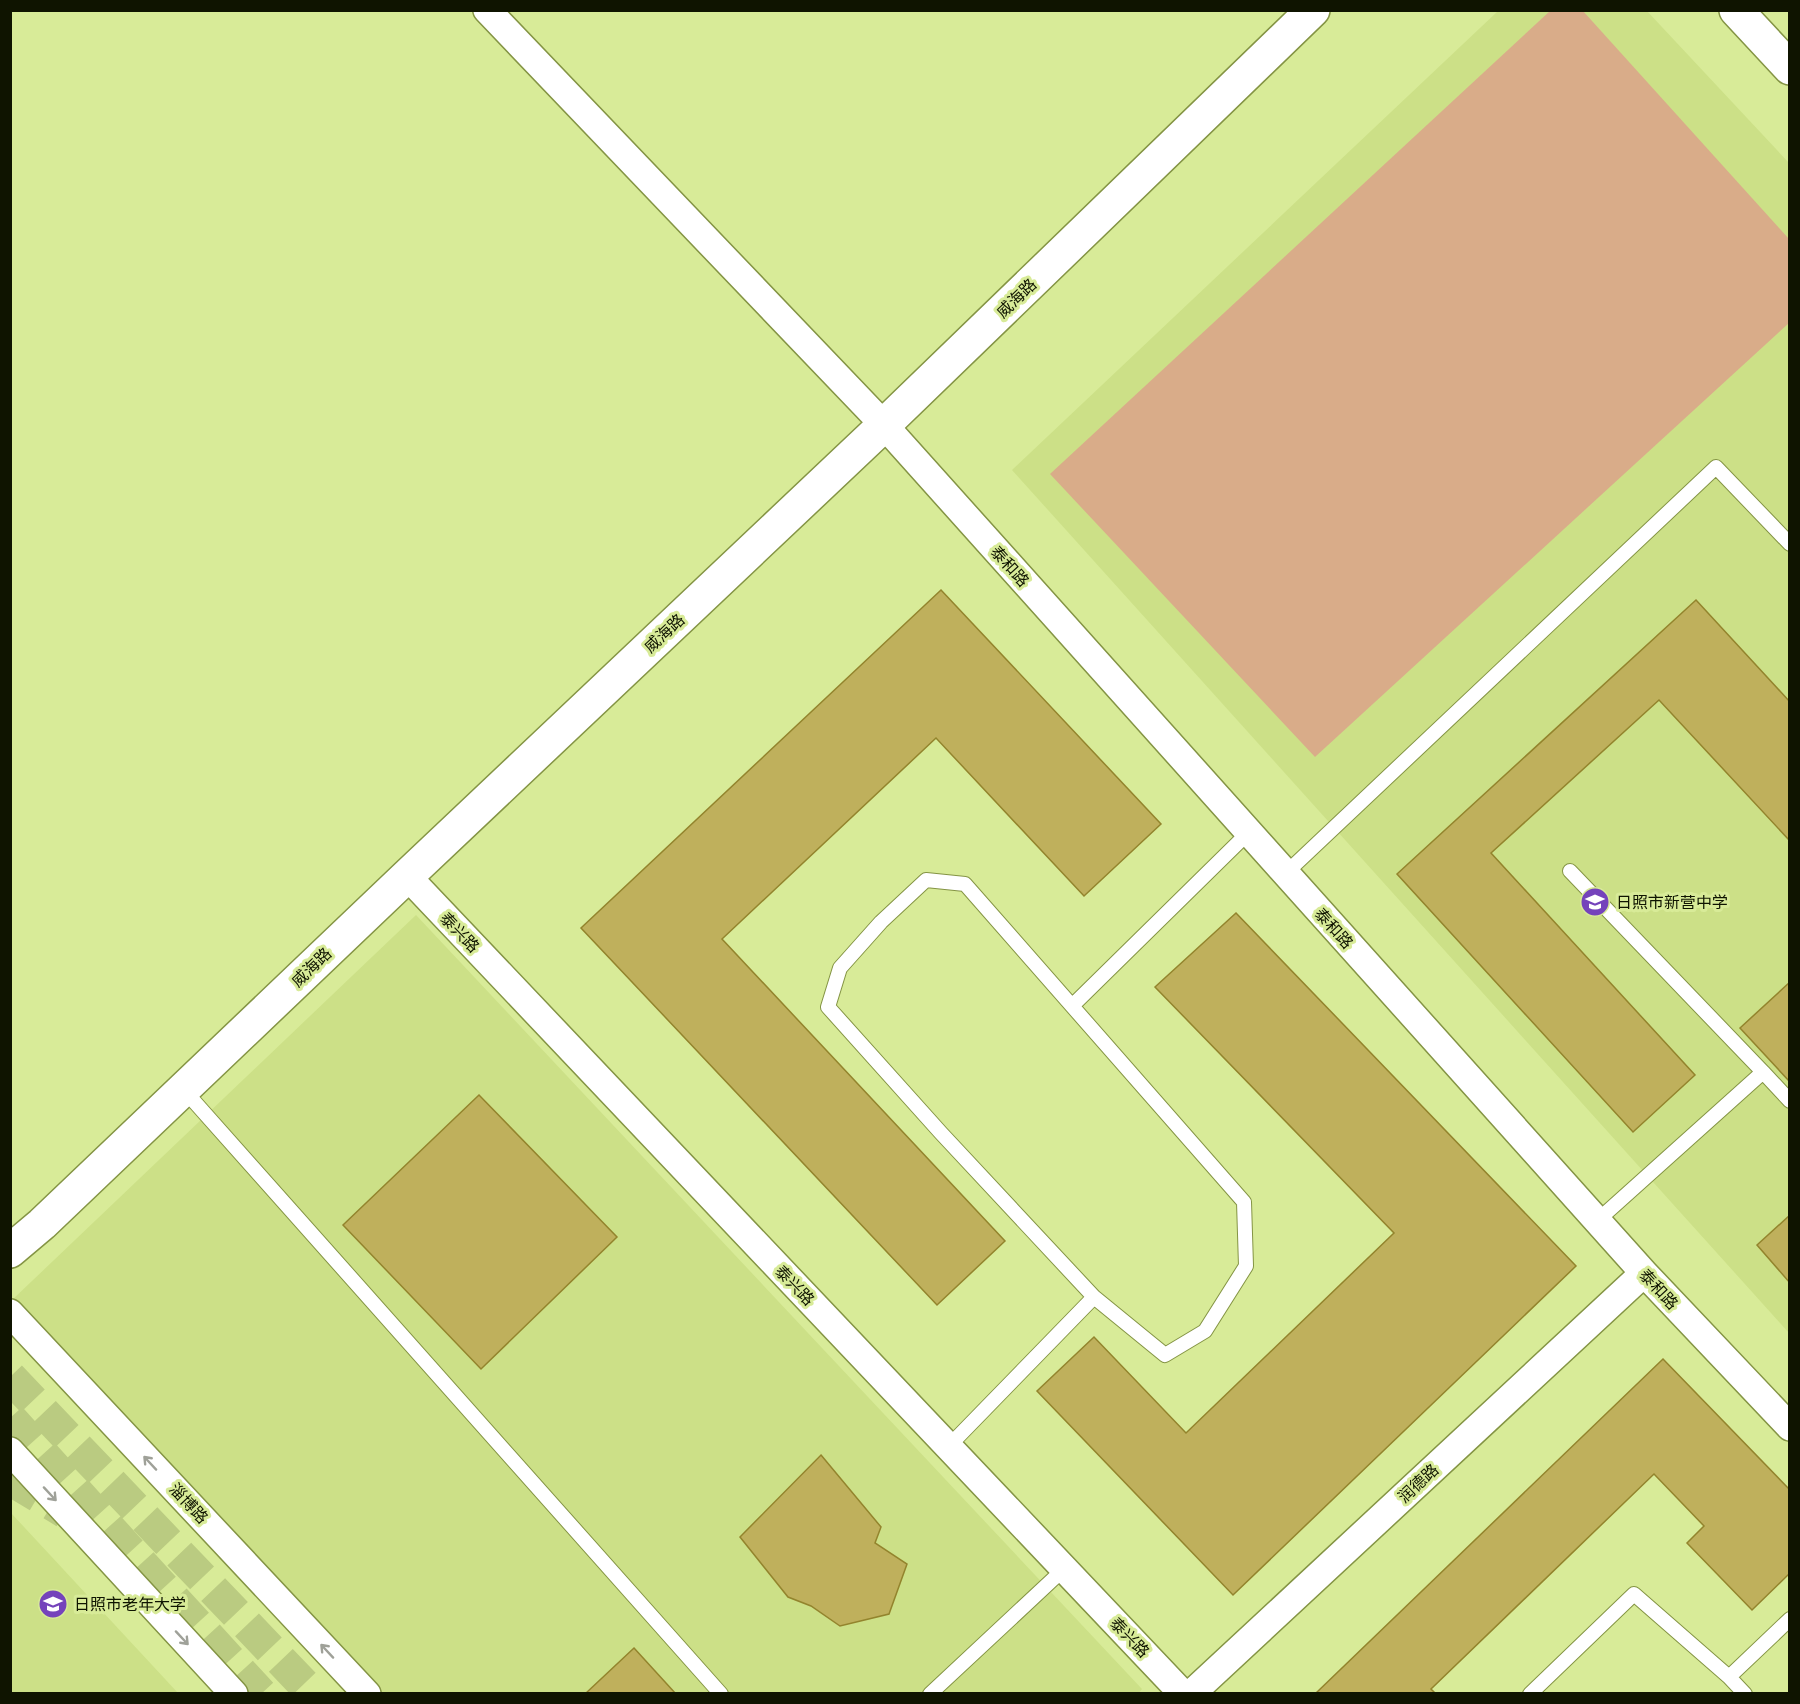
<svg xmlns="http://www.w3.org/2000/svg" width="1800" height="1704" font-family="'Archivo Narrow','Noto Sans SC',sans-serif">
	<style>
		.built { fill: #cce087 }
		.green { fill: #d9ac89 }
		.building { fill: #bfb05c; stroke: #93842d; stroke-width: 1.5 }
		.lines { fill: none; stroke-linecap: round; stroke-linejoin: round }
		.secondary-tunnel { stroke: #bacb81; stroke-width: 33; stroke-dasharray: 33 16; stroke-linecap: butt }
		.lane-casing { stroke: #849444; stroke-width: 16 }
		.street-casing { stroke: #849444; stroke-width: 30 }
		.secondary-casing { stroke: #849444; stroke-width: 36 }
		.lane { stroke: #fff; stroke-width: 14 }
		.street { stroke: #fff; stroke-width: 27 }
		.secondary { stroke: #fff; stroke-width: 33 }
		.oneway { stroke: #9fa199 }
		.labels { text-anchor: middle; stroke-width: 6; stroke-linejoin: round; paint-order: stroke }
		.street-label { font-size: 16px; fill: #0f1400; stroke: #d8eb98 }
		.poi-label { font-size: 16px; fill: #0f1400; stroke: #d8eb98; text-anchor: start }
	</style>
	<rect width="100%" height="100%" fill="#d8eb98"/>
	<path class="built" d="M 1498,11 L 1647,11 L 1789,163 L 1789,1333 L 1012,470 Z
		M 416,915 L 1142,1689 L 1138,1694 L 369,1693 L 11,1301 Z
		M 11,1513 L 12,1514 L 178,1693 L 11,1693 Z"/>
	<path class="green" d="M 1550,11 L 1583,11 L 1789,239 L 1789,323 L 1315,757 L 1050,474 Z"/>
	<path class="building" d="M 941,590 L 1161,824 L 1084,896 L 936,738 L 722,939 L 1005,1241 L 937,1305 L 581,928 Z
		M 1696,600 L 1790,702 L 1790,841 L 1659,700 L 1491,853 L 1695,1075 L 1633,1132 L 1397,874 Z
		M 1236,913 L 1576,1266 L 1233,1595 L 1037,1391 L 1094,1337 L 1186,1433 L 1394,1233 L 1155,987 Z
		M 1790,982 L 1790,1082 L 1740,1028 Z
		M 479,1095 L 617,1237 L 481,1369 L 343,1225 Z
		M 1790,1215 L 1790,1283 L 1757,1245 Z
		M 1663,1359 L 1790,1490 L 1790,1573 L 1752,1610 L 1687,1543 L 1704,1526 L 1654,1474 L 1431,1689 L 1436,1694 L 1315,1694 Z
		M 821,1455 L 881,1527 L 875,1543 L 907,1564 L 889,1614 L 840,1626 L 811,1606 L 788,1597 L 740,1537 Z
		M 634,1648 L 676,1694 L 585,1694 Z"/>
	<g class="lines">
		<path class="secondary-tunnel" d="M 10,1377 L 313,1694
			M 10,1418 L 129,1550 L 261,1694
			M 10,1479 L 65,1512"/>
		<g class="lane-casing">
			<path id="lane" d="M 1570,871 L 1763,1072
				M 1286,873 L 1716,467 L 1790,544
				M 1072,1006 L 1249,832
				M 184,1090 L 721,1694
				M 1597,1221 L 1763,1072 L 1790,1101
				M 949,1446 L 1094,1297 L 1165,1355 L 1205,1331 L 1246,1266 L 1244,1202 L 965,884 L 926,880 L 881,922 L 840,968 L 828,1007 L 941,1133 L 1094,1297
				M 1729,1677 L 1790,1619
				M 930,1694 L 1065,1568
				M 1530,1694 L 1634,1594 L 1729,1677 L 1745,1694"/>
		</g>
		<g class="street-casing">
			<path id="street" d="M 487,10 L 884,425 L 1644,1273 L 1790,1427
				M 407,876 L 1183,1694
				M 10,1313 L 367,1694
				M 10,1451 L 234,1694
				M 1191,1694 L 1644,1273"/>
		</g>
		<g class="secondary-casing">
			<path id="secondary" d="M 1736,10 L 1790,68
				M 10,1251 L 42,1224 L 407,876 L 884,425 L 1313,10"/>
		</g>
		<use href="#lane" class="lane"/>
		<use href="#street" class="street"/>
		<use href="#secondary" class="secondary"/>
	</g>
	<defs><path id="oneway-shaft" d="M-6 0H5M1.5-3L5.5 0L1.5 3" fill="none" stroke-width="1.6" stroke-linecap="round" stroke-linejoin="round" transform="scale(1.5)"/></defs>
	<g class="oneway">
		<use href="#oneway-shaft" transform="translate(150 1463) rotate(-133)"/>
		<use href="#oneway-shaft" transform="translate(50 1494) rotate(47)"/>
		<use href="#oneway-shaft" transform="translate(182 1638) rotate(47)"/>
		<use href="#oneway-shaft" transform="translate(327 1651) rotate(-133)"/>
	</g>
	<defs>
		<g id="school-disc" transform="scale(1.5)"><circle r="9.5" fill="#7543bb" stroke="#d8eb98"/><path d="M0-5L7-2L0 1L-7-2ZM-4 1L0 2.5L4 1V4Q0 6-4 4Z" fill="#fff"/></g>
		<g id="university-disc" transform="scale(1.5)"><circle r="9.5" fill="#7543bb" stroke="#d8eb98"/><path d="M0-5L7-2L0 1L-7-2ZM-4 1L0 2.5L4 1V4Q0 6-4 4Z" fill="#fff"/></g>
	</defs>
	<g fill-rule="evenodd">
		<use href="#school-disc" x="1595" y="902"/>
		<use href="#university-disc" x="53" y="1604"/>
	</g>
	<g class="labels">
		<g class="street-label">
			<text transform="translate(1016 298) rotate(-44)" y="6">威海路</text>
			<text transform="translate(1010 566) rotate(48)" y="6">泰和路</text>
			<text transform="translate(664 633) rotate(-43)" y="6">威海路</text>
			<text transform="translate(1334 928) rotate(48)" y="6">泰和路</text>
			<text transform="translate(460 932) rotate(46)" y="6">泰兴路</text>
			<text transform="translate(311 967) rotate(-44)" y="6">威海路</text>
			<text transform="translate(795 1285) rotate(46)" y="6">泰兴路</text>
			<text transform="translate(1659 1289) rotate(47)" y="6">泰和路</text>
			<text transform="translate(1418 1483) rotate(-43)" y="6">润德路</text>
			<text transform="translate(189 1503) rotate(47)" y="6">淄博路</text>
			<text transform="translate(1130 1637) rotate(46)" y="6">泰兴路</text>
		</g>
		<g class="poi-label">
			<text x="1616" y="908">日照市新营中学</text>
			<text x="74" y="1610">日照市老年大学</text>
		</g>
	</g>
	<rect width="1800" height="1704" fill="none" stroke="#0f1400" stroke-width="24"/>
</svg>
